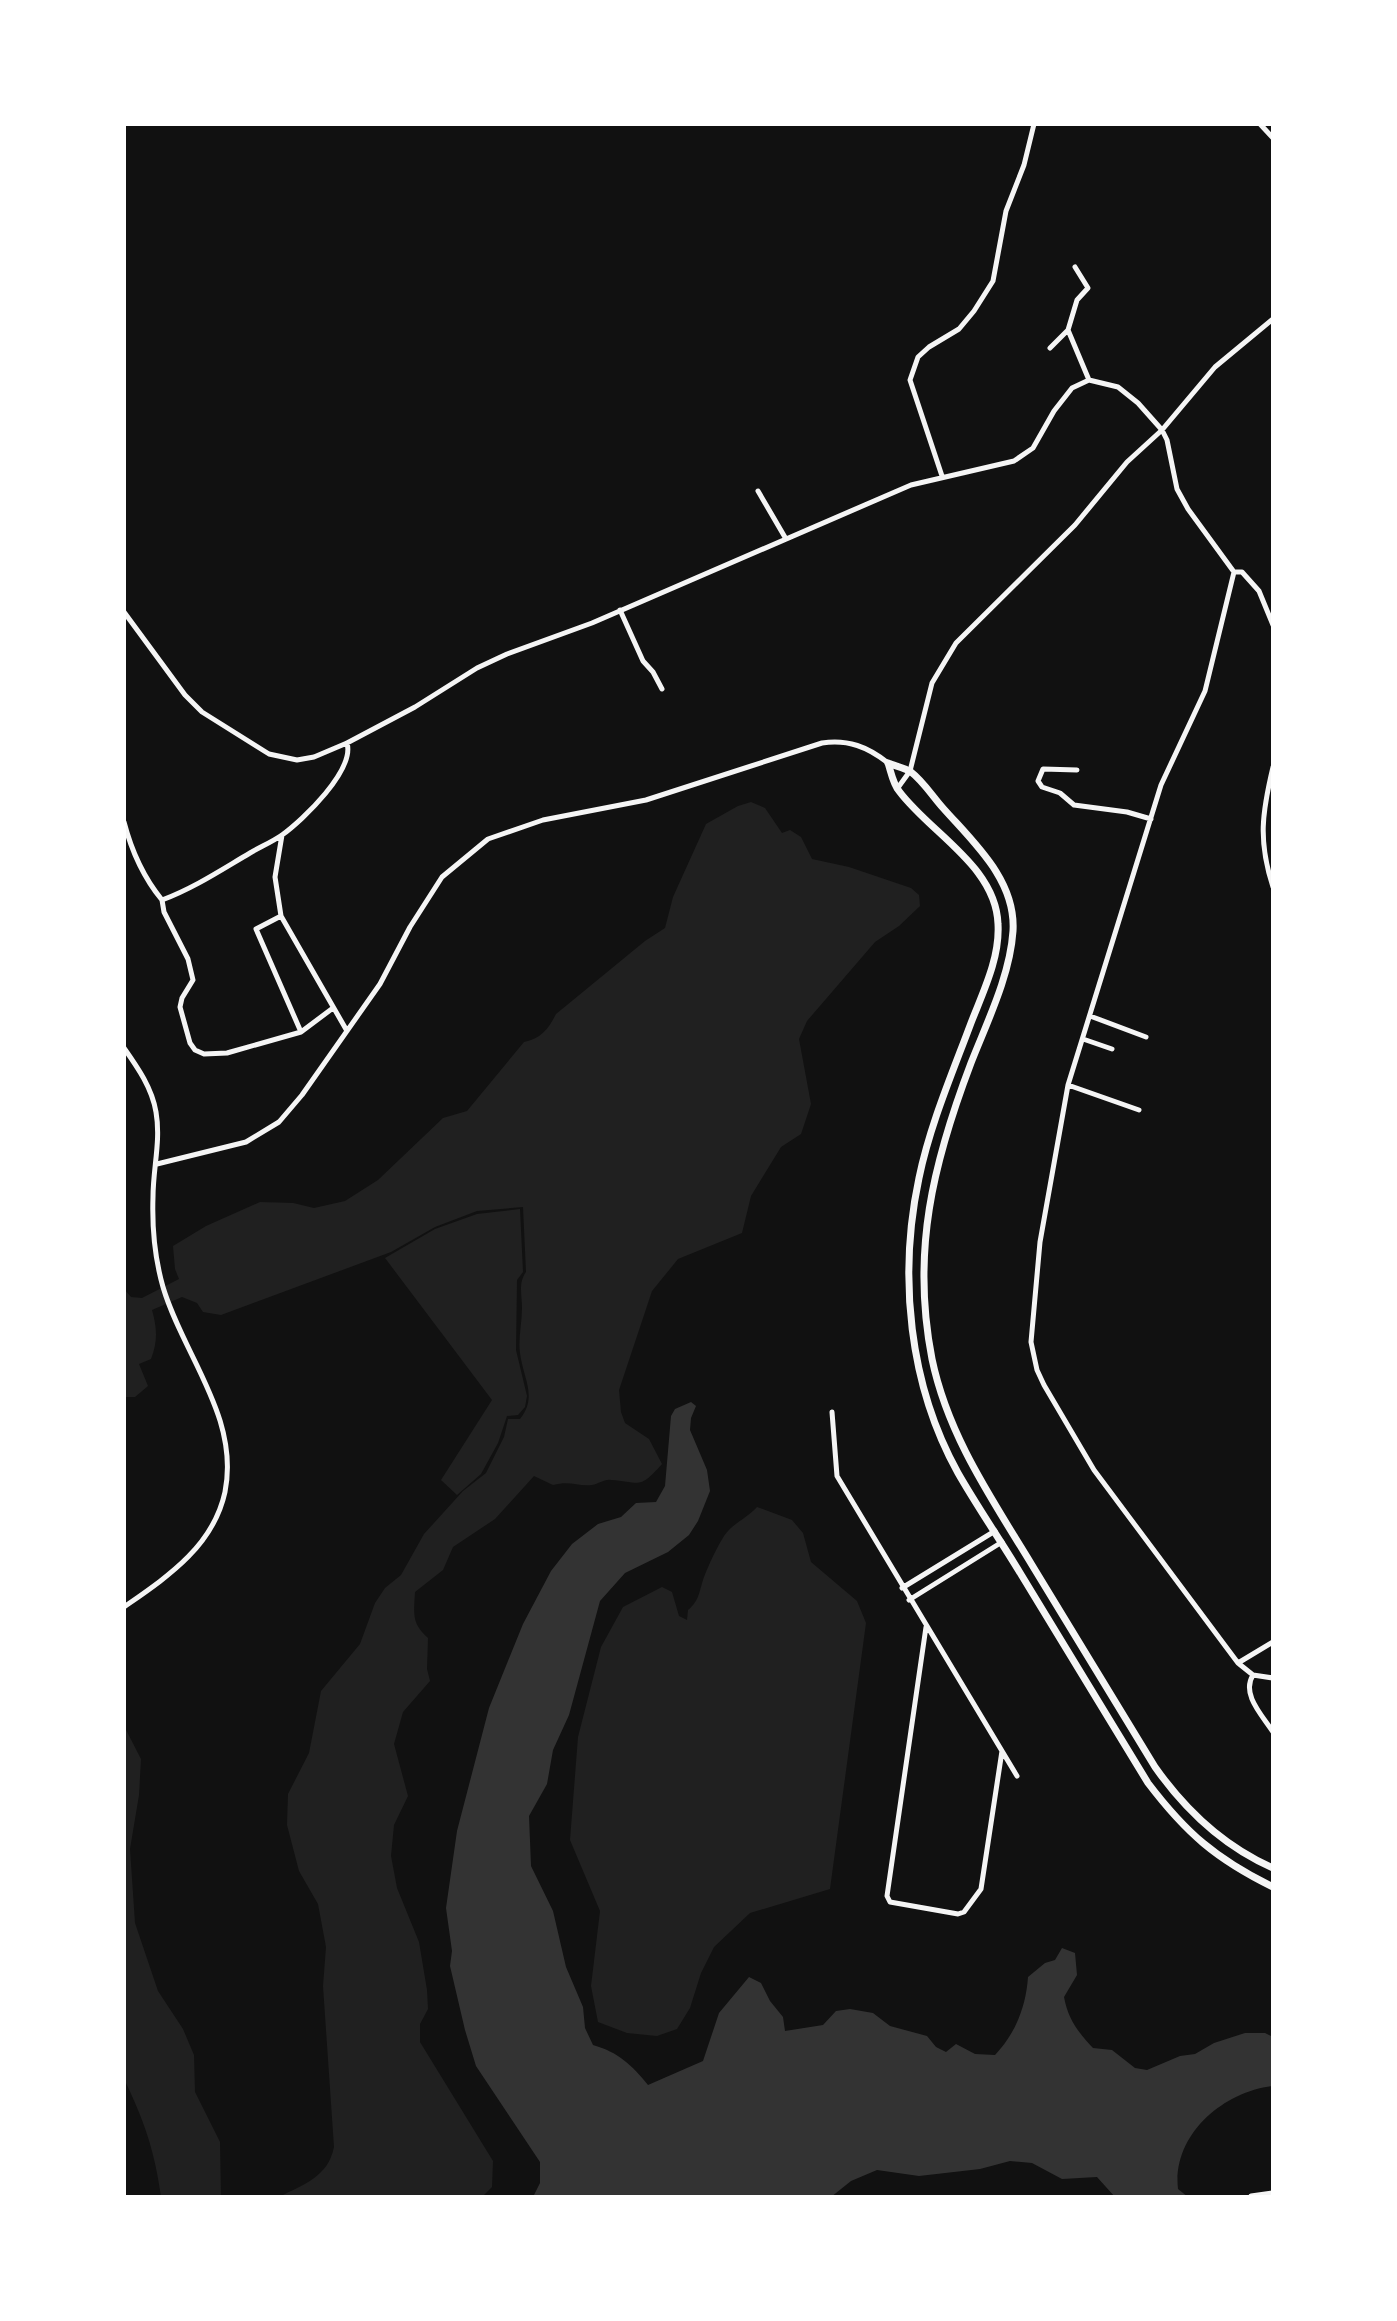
<svg xmlns="http://www.w3.org/2000/svg" width="1397" height="2321" font-family="'IBM Plex Sans',sans-serif">
	<style>
		.green { fill: #202020 }
		.water { fill: #333 }
		.lines { fill: none; stroke-linecap: round; stroke-linejoin: round }
		.minor { stroke: #f5f5f5; stroke-width: 5 }
		.secondary { stroke: #f5f5f5; stroke-width: 7 }
	</style>
	<rect width="100%" height="100%" fill="#111"/>
	<path class="green" d="M 751,802 L 765,808 L 782,833 L 790,830 L 801,837 L 812,859 L 849,867 L 911,888 L 919,895 L 920,906 L 899,926 L 875,942 L 807,1021 L 799,1039 L 811,1104 L 801,1134 L 781,1147 L 751,1196 L 742,1233 L 678,1259 L 652,1291 L 619,1390 L 621,1412 L 625,1423 L 649,1439 L 662,1464 C 639,1490 641,1482 611,1480 C 604,1479 599,1484 592,1485 C 578,1487 571,1480 553,1485 L 534,1476 L 495,1519 L 453,1547 L 443,1570 L 415,1592 C 414,1613 411,1623 428,1638 L 427,1669 L 430,1681 L 403,1712 L 394,1744 L 408,1796 L 394,1825 L 391,1856 L 397,1888 L 419,1942 L 427,1990 L 428,2009 L 420,2024 L 420,2042 L 493,2161 L 492,2187 L 482,2197 L 279,2197 C 304,2184 328,2177 334,2147 L 323,1986 L 326,1947 L 318,1904 L 299,1871 L 287,1825 L 288,1794 L 309,1753 L 321,1691 L 360,1644 L 375,1603 L 385,1588 L 401,1575 L 424,1534 L 463,1491 L 486,1473 L 504,1437 L 508,1419 L 520,1419 C 538,1397 523,1378 520,1353 C 518,1339 522,1323 522,1308 C 522,1295 518,1283 526,1272 L 523,1207 L 477,1211 L 435,1227 L 391,1252 L 221,1315 L 203,1312 L 197,1303 L 182,1297 L 152,1310 C 157,1328 158,1341 151,1359 L 139,1364 L 148,1386 L 135,1397 L 124,1397 L 124,1289 L 131,1297 L 142,1298 L 179,1279 L 175,1269 L 173,1246 L 206,1226 L 260,1202 L 293,1203 L 314,1208 L 345,1201 L 378,1180 L 443,1118 L 467,1111 L 524,1042 C 541,1039 549,1028 556,1014 L 645,941 L 665,928 L 673,897 L 706,824 L 738,806 Z
		M 520,1209 L 523,1272 L 517,1280 L 516,1350 L 527,1396 L 525,1407 L 518,1415 L 507,1416 L 498,1443 L 481,1474 L 457,1495 L 441,1480 L 492,1400 L 385,1258 L 435,1229 L 477,1214 Z
		M 757,1507 L 792,1520 L 803,1533 L 811,1562 L 857,1601 L 866,1623 L 830,1889 L 750,1913 L 714,1947 L 701,1973 L 690,2008 L 677,2029 L 657,2036 L 627,2033 L 598,2022 L 591,1986 L 600,1911 L 570,1840 L 578,1737 L 601,1647 L 623,1607 L 662,1587 L 672,1592 L 679,1616 L 687,1620 L 688,1610 C 700,1600 699,1591 704,1577 C 709,1564 717,1547 724,1536 C 733,1523 746,1519 757,1507 Z
		M 124,1726 L 141,1759 L 139,1795 L 130,1849 L 135,1923 L 158,1991 L 183,2029 L 194,2055 L 195,2092 L 220,2142 L 221,2197 L 161,2197 C 155,2152 144,2120 124,2079 Z"/>
	<path class="water" d="M 691,1402 L 696,1406 L 691,1418 L 690,1430 L 707,1470 L 710,1491 L 698,1521 L 689,1535 L 668,1552 L 625,1573 L 600,1601 L 569,1715 L 553,1750 L 547,1784 L 529,1816 L 531,1866 L 553,1911 L 566,1967 L 583,2007 L 585,2028 L 593,2045 C 618,2052 632,2065 648,2085 L 703,2061 L 719,2013 L 749,1977 L 761,1983 L 770,2001 L 783,2017 L 785,2031 L 823,2025 L 836,2011 L 850,2009 L 873,2013 L 890,2026 L 927,2036 L 936,2047 L 946,2052 L 956,2044 L 975,2054 L 995,2055 C 1015,2034 1026,2007 1028,1977 L 1045,1963 L 1055,1960 L 1062,1948 L 1075,1953 L 1077,1975 L 1064,1997 C 1068,2019 1078,2032 1093,2048 L 1112,2050 L 1135,2068 L 1147,2070 L 1180,2056 L 1195,2054 L 1214,2043 L 1245,2033 L 1265,2033 L 1273,2037 L 1273,2086 C 1222,2092 1172,2136 1178,2189 L 1188,2197 L 1115,2197 L 1097,2177 L 1062,2179 L 1032,2163 L 1010,2161 L 980,2169 L 919,2176 L 877,2170 L 851,2181 L 831,2197 L 533,2197 L 540,2183 L 540,2162 L 476,2066 L 465,2030 L 450,1966 L 452,1951 L 446,1908 L 457,1831 L 489,1708 L 523,1624 L 551,1571 L 572,1544 L 598,1524 L 621,1517 L 636,1503 L 656,1502 L 665,1486 L 671,1416 L 675,1409 Z"/>
	<g class="lines">
		<path class="minor" d="M 1260,124 L 1273,138
			M 1068,330 L 1077,300 L 1088,288 L 1075,267
			M 1050,348 L 1068,330 L 1089,380
			M 942,476 L 910,380 L 918,357 L 929,347 L 959,329 L 974,311 L 993,281 L 1006,211 L 1024,165 L 1034,124
			M 758,491 L 786,539
			M 1234,572 L 1242,572 L 1259,591 L 1273,625
			M 620,610 L 643,661 L 653,672 L 662,689
			M 124,612 L 185,695 L 202,712 L 269,754 L 297,760 L 314,757 L 347,743 L 415,707 L 477,668 L 507,654 L 592,623 L 911,485 L 1014,461 L 1033,448 L 1054,411 L 1072,388 L 1089,380 L 1118,387 L 1138,403 L 1162,430 L 1167,440 L 1177,489 L 1188,509 L 1234,572 L 1205,691 L 1161,785 L 1068,1085 L 1040,1242 L 1031,1342 L 1037,1370 L 1044,1385 L 1094,1470 L 1238,1663 L 1253,1675 L 1273,1678
			M 1273,767 C 1262,813 1258,841 1273,887
			M 1077,770 L 1043,769 L 1038,781 L 1042,787 L 1060,793 L 1074,805 L 1127,812 L 1151,819
			M 897,789 L 910,771 L 932,683 L 956,643 L 1075,525 L 1127,462 L 1162,430 L 1215,367 L 1273,319
			M 124,822 C 131,849 144,878 162,900 C 194,888 221,870 250,853 C 260,847 272,842 282,835 C 303,820 355,770 347,743
			M 162,900 L 164,912 L 188,959 L 193,980 L 182,998 L 180,1007 L 190,1043 L 195,1050 L 204,1054 L 227,1053 L 301,1032 L 256,929 L 281,916 L 275,877 L 282,835
			M 281,916 L 347,1031
			M 1090,1016 L 1146,1037
			M 301,1032 L 333,1008
			M 1083,1039 L 1112,1049
			M 124,1048 C 138,1068 152,1088 156,1112 C 161,1141 153,1168 153,1197 C 152,1226 155,1259 163,1287 C 183,1355 240,1417 225,1492 C 213,1547 167,1577 124,1607
			M 1068,1085 L 1139,1110
			M 157,1164 L 246,1142 L 279,1122 L 302,1095 L 380,984 L 410,927 L 442,877 L 488,839 L 543,820 L 646,800 L 822,743 C 848,739 868,747 888,763
			M 832,1412 L 837,1476 L 1017,1776
			M 902,1588 L 995,1531
			M 909,1600 L 1002,1542
			M 926,1627 L 887,1896 L 890,1902 L 958,1914 L 964,1912 L 981,1889 L 1002,1751
			M 1238,1663 L 1273,1642
			M 1253,1675 C 1241,1694 1262,1715 1273,1732
			M 1251,2196 L 1273,2193"/>
		<path class="secondary" d="M 888,763 C 891,772 893,784 899,791 C 930,833 996,866 998,924 C 1000,958 983,992 971,1023 C 952,1074 930,1125 919,1178 C 898,1276 909,1385 958,1473 C 978,1508 1001,1541 1022,1576 C 1064,1645 1106,1714 1148,1783 C 1186,1833 1216,1859 1273,1887
			M 888,763 C 895,766 905,768 911,772 C 923,781 933,797 943,808 C 974,843 1016,880 1013,931 C 1010,976 987,1022 971,1063 C 933,1163 911,1252 932,1359 C 948,1436 992,1499 1032,1565 C 1073,1632 1114,1700 1155,1767 C 1186,1811 1223,1846 1273,1868"/>
	</g>
	<rect width="1397" height="2321" fill="none" stroke="#ffffff" stroke-width="252"/>
</svg>
